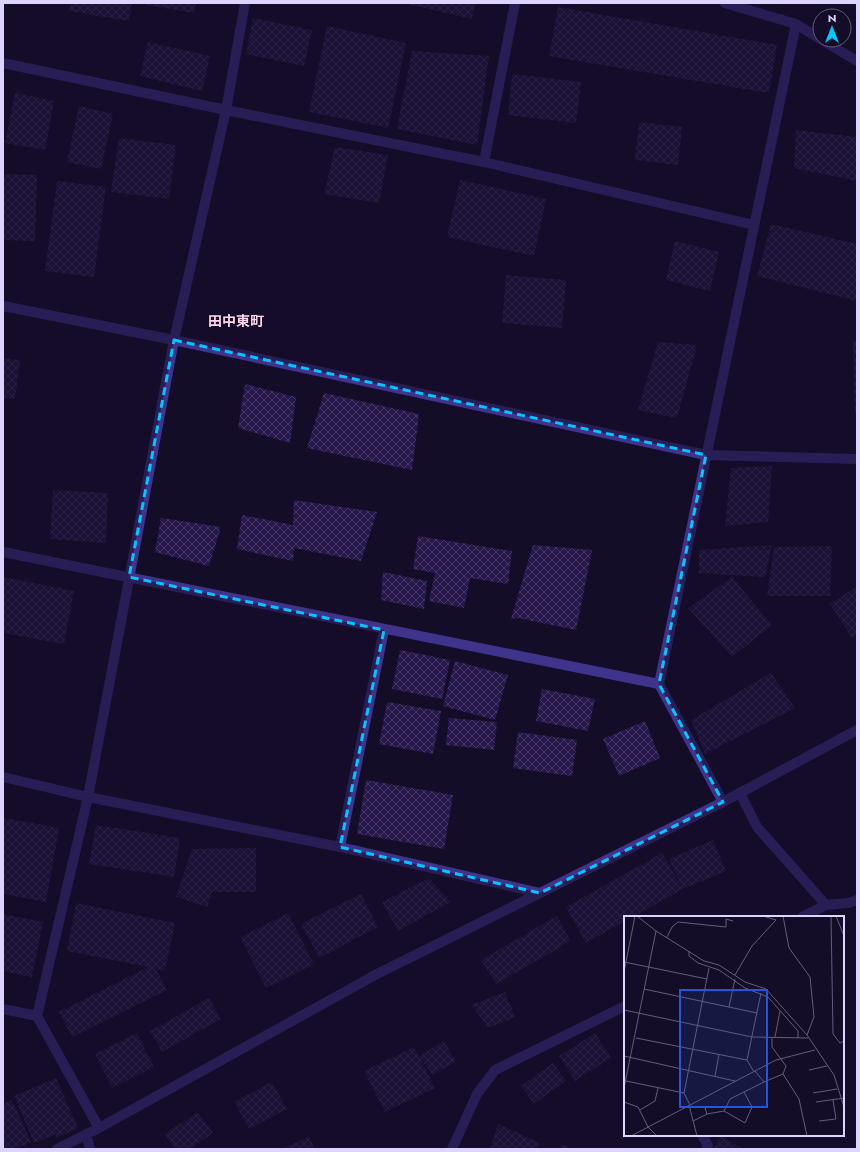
<svg xmlns="http://www.w3.org/2000/svg" width="860" height="1152" font-family="Jost,'Noto Sans JP',sans-serif">
	<style>
		.building { fill: url(#building-cross-hatch) }
		.lines { fill: none; stroke-linecap: round; stroke-linejoin: round }
		.minor { stroke: #40338c; stroke-width: 10 }
		.tertiary { stroke: #40338c; stroke-width: 10 }
		.marked { fill: none; stroke: #00c8ff; stroke-width: 3; stroke-dasharray: 8 5; stroke-linejoin: round }
		.labels { text-anchor: middle; stroke-width: 3.5; stroke-linejoin: round; paint-order: stroke }
		.quarter-label { font-size: 14px; font-weight: bold; fill: #ffd6eb; stroke: #140d28 }
		.inset-road { fill: none; stroke: #645d7e; stroke-width: 1 }
		.view { fill: #2755da; fill-opacity: 0.15; stroke: #2755da; stroke-width: 2 }
		.inset-edge { fill: none; stroke: #ddd4ff; stroke-width: 2 }
	</style>
	<defs>
		<pattern id="building-cross-hatch" width="8" height="8" patternUnits="userSpaceOnUse"><rect width="8" height="8" fill="#27174b"/><path d="M0 0l8 8M0 8l8-8" fill="none" stroke="#463866"/></pattern>
	</defs>
	<rect width="100%" height="100%" fill="#140d28"/>
	<path class="building" d="M 71,3 L 132,3 L 129,21 L 69,11 Z
		M 147,3 L 196,3 L 194,13 L 147,5 Z
		M 403,3 L 475,3 L 472,19 Z
		M 558,7 L 777,45 L 769,93 L 549,56 Z
		M 253,18 L 312,30 L 304,66 L 246,54 Z
		M 327,26 L 406,43 L 388,128 L 309,112 Z
		M 148,42 L 210,56 L 202,91 L 140,76 Z
		M 412,51 L 489,56 L 477,145 L 397,129 Z
		M 512,74 L 581,82 L 576,123 L 508,115 Z
		M 15,93 L 54,101 L 45,150 L 5,143 Z
		M 79,106 L 113,114 L 101,169 L 67,162 Z
		M 639,122 L 682,127 L 678,165 L 635,160 Z
		M 796,130 L 857,137 L 857,181 L 794,168 Z
		M 119,138 L 176,145 L 169,199 L 111,192 Z
		M 335,147 L 388,155 L 379,203 L 324,194 Z
		M 3,174 L 37,175 L 35,241 L 3,240 Z
		M 460,180 L 546,199 L 534,256 L 447,237 Z
		M 57,181 L 106,187 L 94,277 L 45,271 Z
		M 771,224 L 857,244 L 857,301 L 757,276 Z
		M 675,241 L 719,252 L 710,291 L 666,280 Z
		M 506,275 L 566,280 L 562,328 L 502,323 Z
		M 853,341 L 857,341 L 857,414 L 855,414 Z
		M 658,342 L 697,345 L 677,418 L 638,410 Z
		M 3,358 L 20,360 L 15,399 L 3,398 Z
		M 245,384 L 296,397 L 290,443 L 238,428 Z
		M 324,393 L 419,414 L 412,470 L 307,448 Z
		M 772,466 L 768,522 L 725,526 L 731,468 Z
		M 53,490 L 108,493 L 106,543 L 50,539 Z
		M 294,500 L 377,512 L 361,561 L 294,548 L 293,561 L 237,549 L 242,515 L 293,525 Z
		M 161,518 L 221,527 L 209,566 L 155,552 Z
		M 418,536 L 512,551 L 508,584 L 470,578 L 464,608 L 429,601 L 435,573 L 413,569 Z
		M 533,545 L 592,550 L 576,630 L 518,618 L 511,619 Z
		M 772,545 L 765,577 L 699,573 L 699,550 Z
		M 832,546 L 830,596 L 767,596 L 774,547 Z
		M 383,572 L 427,581 L 424,609 L 381,600 Z
		M 3,577 L 74,591 L 64,644 L 3,633 Z
		M 732,577 L 772,625 L 732,657 L 688,608 Z
		M 857,586 L 857,634 L 852,638 L 830,604 Z
		M 400,650 L 450,660 L 442,699 L 392,689 Z
		M 455,661 L 508,675 L 495,720 L 443,706 Z
		M 771,673 L 795,708 L 705,754 L 691,720 Z
		M 542,689 L 595,699 L 588,731 L 536,721 Z
		M 387,702 L 441,711 L 433,754 L 379,744 Z
		M 449,718 L 497,722 L 494,750 L 446,745 Z
		M 645,721 L 660,758 L 619,776 L 603,739 Z
		M 518,732 L 577,740 L 572,776 L 513,768 Z
		M 366,780 L 453,795 L 444,849 L 357,834 Z
		M 5,818 L 59,828 L 46,902 L 3,894 L 3,828 Z
		M 96,825 L 180,838 L 174,877 L 89,864 Z
		M 713,840 L 726,871 L 683,889 L 633,917 L 625,917 L 625,921 L 586,943 L 566,907 L 662,853 L 682,887 L 669,859 Z
		M 256,848 L 256,892 L 212,892 L 207,907 L 176,897 L 192,849 Z
		M 429,878 L 451,902 L 398,931 L 382,902 Z
		M 361,894 L 378,927 L 319,958 L 301,924 Z
		M 76,903 L 175,923 L 165,971 L 156,969 L 167,990 L 72,1037 L 59,1012 L 148,967 L 67,951 Z
		M 288,913 L 314,964 L 266,988 L 240,937 Z
		M 3,914 L 43,922 L 32,977 L 3,971 Z
		M 557,916 L 571,941 L 496,984 L 481,960 Z
		M 505,992 L 515,1017 L 488,1028 L 472,1005 Z
		M 209,998 L 221,1019 L 162,1052 L 150,1031 Z
		M 137,1033 L 154,1067 L 112,1088 L 95,1054 Z
		M 595,1033 L 611,1058 L 575,1081 L 559,1056 Z
		M 444,1041 L 456,1061 L 433,1075 L 419,1056 L 435,1088 L 385,1112 L 364,1071 L 414,1047 L 419,1056 Z
		M 553,1063 L 566,1081 L 534,1104 L 521,1086 Z
		M 56,1078 L 78,1128 L 57,1138 L 56,1134 L 34,1143 L 14,1096 Z
		M 272,1082 L 287,1109 L 249,1129 L 234,1102 Z
		M 12,1100 L 31,1142 L 15,1149 L 3,1149 L 3,1104 Z
		M 198,1112 L 213,1133 L 190,1149 L 175,1149 L 165,1134 Z
		M 498,1124 L 540,1143 L 536,1149 L 490,1149 Z
		M 721,1136 L 743,1149 L 713,1149 Z
		M 309,1137 L 315,1149 L 281,1149 Z
		M 562,1144 L 574,1149 L 560,1149 Z"/>
	<g class="lines">
		<path class="minor" d="M 725,3 L 796,24 L 820,39
			M 822,40 L 857,61
			M 3,63 L 226,110 L 484,162 L 754,225
			M 484,162 L 515,3
			M 3,552 L 659,684
			M 3,777 L 88,797 L 340,847 L 540,893
			M 740,793 L 757,827 L 826,905 L 802,917
			M 723,802 L 659,684 L 796,24
			M 340,847 L 384,630
			M 826,905 L 848,903 L 857,900
			M 3,1009 L 37,1016
			M 99,1128 L 37,1016 L 88,797 L 174,340 L 226,110 L 245,3
			M 86,1134 L 90,1149
			M 702,1135 L 708,1146 L 706,1149
			M 57,1149 L 99,1128 L 377,974 L 723,802 L 857,730
			M 452,1149 L 477,1094 L 495,1070 L 625,1006"/>
		<path class="tertiary" d="M 3,306 L 174,340 L 706,455 L 857,459"/>
	</g>
	<path d="M0 0H860V1152H0ZM 174,340 L 706,455 L 659,684 L 723,802 L 540,893 L 340,847 L 384,630 L 129,577 Z" fill="#140d28" fill-opacity=".55" fill-rule="evenodd"/>
	<path class="marked" d="M 174,340 L 706,455 L 659,684 L 723,802 L 540,893 L 340,847 L 384,630 L 129,577 Z"/>
	<g class="labels">
		<g class="quarter-label">
			<text x="236" y="326">田中東町</text>
		</g>
	</g>
	<g transform="translate(624 916)">
		<rect width="220" height="220" fill="#140d28"/>
		<path class="inset-road" d="M 13,0 L 32,15 L 80,45 L 95,49 L 121,66 L 142,73 L 183,119M 159,0 L 165,32 L 186,61 L 190,101 L 183,119 L 210,159 L 220,191M 207,0 L 209,118 L 216,127 L 220,125M 212,0 L 220,20M 43,21 L 48,11 L 54,6 L 102,11 L 102,3 L 109,5M 65,35 L 65,40 L 74,47 L 95,54 L 121,72 L 144,81 L 174,115 L 174,122M 0,46 L 83,63M 0,56 L 11,0M 111,59 L 128,30 L 152,4 L 139,0M 20,73 L 133,97M 105,91 L 111,63M 0,94 L 128,121 L 184,122M 148,121 L 148,131 L 162,150 L 159,158M 151,121 L 156,95M 12,122 L 123,144M 0,140 L 111,165M 185,154 L 203,150M 130,156 L 123,144 L 137,77M 91,160 L 95,138M 2,165 L 60,177M 140,166 L 159,158 L 175,183 L 183,220M 0,172 L 32,15M 120,176 L 140,166 L 131,155M 189,177 L 213,173M 0,186 L 14,191 L 24,211 L 33,220M 192,186 L 220,182M 65,189 L 73,220M 66,189 L 60,177 L 85,52M 16,194 L 31,185 L 34,172M 83,198 L 100,195 L 121,207 L 128,191 L 120,176 L 106,183 L 100,195M 69,205 L 83,198 L 81,192M 195,205 L 212,203 L 209,184M 7,220 L 152,144 L 191,134"/>
		<path class="view" d="M 56,74 L 143,74 L 143,191 L 56,191 Z"/>
		<rect width="220" height="220" class="inset-edge"/>
	</g>
	<rect width="860" height="1152" fill="none" stroke="#ddd4ff" stroke-width="8"/>
	<g transform="translate(832 28)"><circle r="19" fill="#140d28" stroke="#645d7e"/>
	<path d="M0-3L7 15L0 10L-7 15Z" fill="#00c8ff"/>
	<text y="-6" font-size="11" font-weight="bold" text-anchor="middle" fill="#ddd4ff">N</text>
	</g>
</svg>
